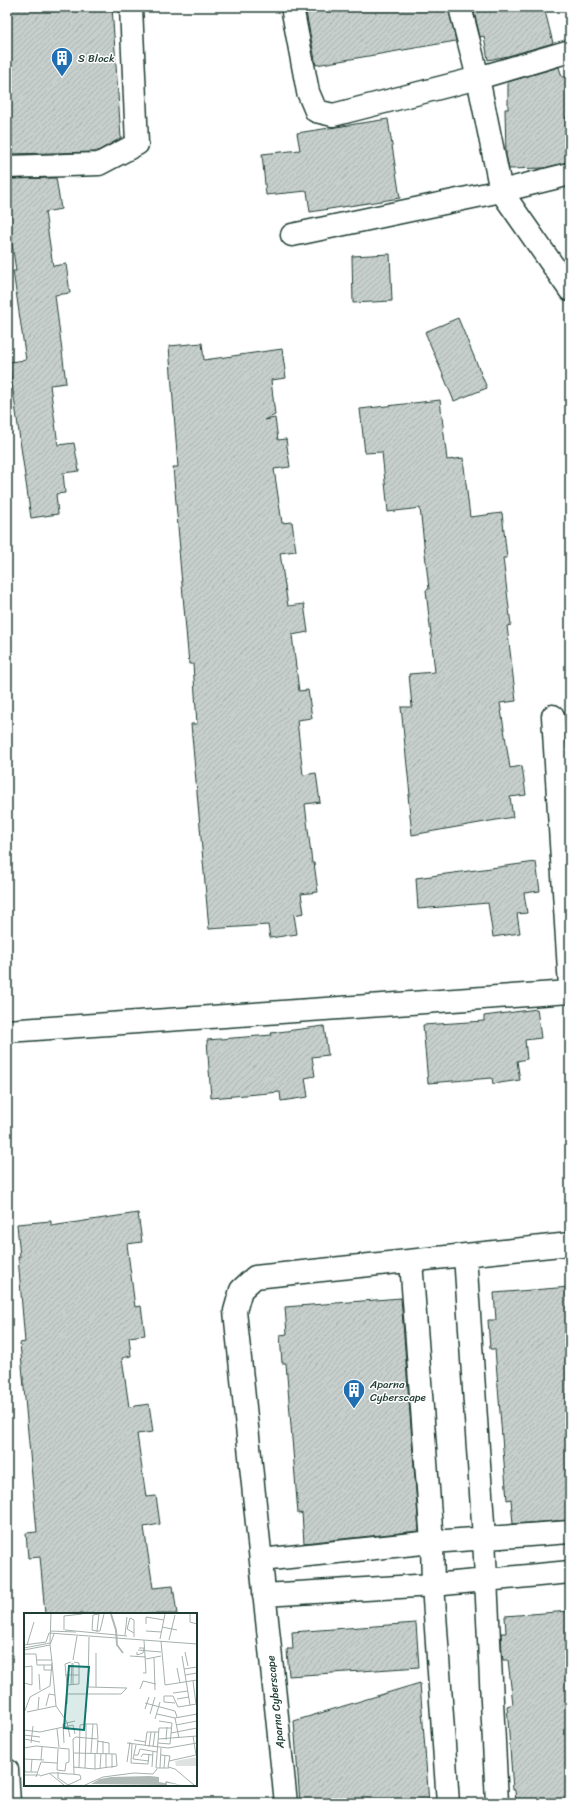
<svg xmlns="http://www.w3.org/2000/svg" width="577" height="1810" font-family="Sriracha,sans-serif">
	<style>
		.building { fill: url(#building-hatch); stroke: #1f3d34 }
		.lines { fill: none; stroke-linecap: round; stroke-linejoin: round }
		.minor-casing { stroke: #1f3d34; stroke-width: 25 }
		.minor { stroke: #fff; stroke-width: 22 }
		.labels { text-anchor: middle; stroke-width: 3; stroke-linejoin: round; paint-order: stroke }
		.poi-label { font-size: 11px; fill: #1f3d34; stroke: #fff; text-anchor: start }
		.street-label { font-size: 11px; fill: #1f3d34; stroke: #fff }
		.inset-river { fill: none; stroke: #afbab7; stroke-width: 2 }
		.inset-road { fill: none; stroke: #a5b1ae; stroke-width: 1 }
		.view { fill: #0f766e; fill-opacity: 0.15; stroke: #0f766e; stroke-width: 2 }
		.inset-edge { fill: none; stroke: #1f3d34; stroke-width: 2 }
	</style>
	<defs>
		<pattern id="building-hatch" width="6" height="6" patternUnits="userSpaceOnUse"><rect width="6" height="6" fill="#c7cfcc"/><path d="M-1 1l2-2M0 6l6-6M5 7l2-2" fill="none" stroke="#aab3b0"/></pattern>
	</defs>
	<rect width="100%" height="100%" fill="#fff"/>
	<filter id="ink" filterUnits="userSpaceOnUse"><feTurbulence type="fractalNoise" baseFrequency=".025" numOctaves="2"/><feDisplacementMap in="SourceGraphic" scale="8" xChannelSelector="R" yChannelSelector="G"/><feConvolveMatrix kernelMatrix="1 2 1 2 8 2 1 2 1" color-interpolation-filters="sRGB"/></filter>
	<g filter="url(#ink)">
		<path class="building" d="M 7,7 L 112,7 L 121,138 L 96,152 L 7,154 Z
			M 332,7 L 448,7 L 456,41 L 316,65 L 306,12 Z
			M 473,7 L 544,7 L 553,43 L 508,56 L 488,60 L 484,36 L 480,37 Z
			M 559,67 L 562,77 L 570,77 L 570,116 L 566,116 L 567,162 L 544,168 L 509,169 L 506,155 L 505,109 L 508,109 L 508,82 Z
			M 388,119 L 400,198 L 310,212 L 307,191 L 266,195 L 262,154 L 300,150 L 297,133 Z
			M 56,178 L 61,209 L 45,212 L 53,266 L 66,264 L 70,293 L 55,295 L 66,383 L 50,385 L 58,445 L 74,443 L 79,471 L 63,473 L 65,493 L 56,494 L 58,514 L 31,518 L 9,362 L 26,360 L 13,271 L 16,271 L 7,208 L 7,179 Z
			M 390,254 L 392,301 L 353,303 L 352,256 Z
			M 458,318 L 487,388 L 454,401 L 425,332 Z
			M 202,343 L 204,360 L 282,349 L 286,378 L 271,380 L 275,415 L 265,420 L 275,418 L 278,440 L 286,439 L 290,467 L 274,469 L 282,523 L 292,522 L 296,551 L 280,553 L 288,606 L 304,604 L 308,632 L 292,635 L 299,691 L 308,690 L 312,718 L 297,720 L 303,775 L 316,773 L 320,802 L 305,804 L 312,863 L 314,863 L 318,892 L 301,894 L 304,913 L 294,915 L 297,934 L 270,938 L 268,925 L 209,929 L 191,724 L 197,724 L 193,664 L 189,664 L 179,550 L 180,550 L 173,467 L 178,467 L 169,346 Z
			M 440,400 L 447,460 L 463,458 L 470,517 L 502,513 L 507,558 L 503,558 L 511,625 L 507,626 L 516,701 L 500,703 L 510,768 L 522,766 L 526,795 L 510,797 L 513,817 L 412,835 L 408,795 L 410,795 L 401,707 L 412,707 L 409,674 L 435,672 L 426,590 L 429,589 L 420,508 L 388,512 L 382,452 L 365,453 L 360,409 Z
			M 536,862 L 540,891 L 524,893 L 527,913 L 517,914 L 520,933 L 493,937 L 488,903 L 418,909 L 416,878 Z
			M 537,1009 L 541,1038 L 525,1040 L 527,1059 L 517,1061 L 520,1080 L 493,1084 L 492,1078 L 428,1083 L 423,1025 L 484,1021 L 484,1016 Z
			M 324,1026 L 328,1055 L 312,1057 L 315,1076 L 305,1078 L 308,1097 L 281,1101 L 280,1092 L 211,1098 L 207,1040 L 272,1035 L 271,1033 Z
			M 138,1213 L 142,1242 L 127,1244 L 135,1307 L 141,1306 L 145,1335 L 129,1337 L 131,1356 L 122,1358 L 129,1407 L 149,1404 L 153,1432 L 137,1434 L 146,1497 L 156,1496 L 160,1524 L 144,1527 L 153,1588 L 173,1586 L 177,1614 L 45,1614 L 40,1557 L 28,1558 L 26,1533 L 37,1532 L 20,1343 L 25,1342 L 18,1257 L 20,1257 L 17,1224 L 51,1221 L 51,1226 Z
			M 570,1287 L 570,1520 L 513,1524 L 511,1499 L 507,1500 L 495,1349 L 490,1349 L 488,1320 L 496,1320 L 494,1293 Z
			M 401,1298 L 419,1531 L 304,1543 L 302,1513 L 298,1514 L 286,1363 L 282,1363 L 280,1335 L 287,1334 L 285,1307 Z
			M 570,1611 L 570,1803 L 516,1803 L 515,1790 L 513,1790 L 507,1706 L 513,1704 L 508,1660 L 503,1660 L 502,1652 L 501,1633 L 506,1633 L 505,1616 Z
			M 416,1623 L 419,1667 L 289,1676 L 287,1649 L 293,1649 L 292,1632 Z
			M 420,1683 L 429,1803 L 300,1803 L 294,1721 Z"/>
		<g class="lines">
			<g class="minor-casing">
				<path id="minor" d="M 292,7 L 308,92 L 316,111 L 333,115 L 478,78 L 570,51
					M 460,7 L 478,78 L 501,191 L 570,290
					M 7,167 L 99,164 L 137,144 L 131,7
					M 292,235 L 501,191 L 570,174
					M 553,716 L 570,987
					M 7,1031 L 570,992
					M 465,1255 L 484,1538 L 497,1803
					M 411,1261 L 432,1542 L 433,1585 L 448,1803
					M 261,1560 L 432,1542 L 570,1532
					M 264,1595 L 433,1585 L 570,1572
					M 7,1770 L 9,1803
					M 286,1803 L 235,1311 L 241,1290 L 255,1277 L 570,1244"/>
			</g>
			<use href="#minor" class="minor"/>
		</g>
	</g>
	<defs>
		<g id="building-pin" transform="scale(1.15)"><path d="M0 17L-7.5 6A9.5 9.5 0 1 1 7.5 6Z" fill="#1f6fb2" stroke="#fff"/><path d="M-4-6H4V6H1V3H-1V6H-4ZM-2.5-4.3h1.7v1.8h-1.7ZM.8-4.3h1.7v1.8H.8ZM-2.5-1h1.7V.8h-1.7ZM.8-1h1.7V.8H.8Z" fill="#fff"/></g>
	</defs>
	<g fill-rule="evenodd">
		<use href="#building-pin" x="62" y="58"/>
		<use href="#building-pin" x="354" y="1390"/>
	</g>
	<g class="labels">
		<g class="poi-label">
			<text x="78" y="62">S Block</text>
			<text x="370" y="1388">Aparna<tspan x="370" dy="13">Cyberscape</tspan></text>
		</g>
		<g class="street-label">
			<text transform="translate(275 1702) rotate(-96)" y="4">Aparna Cyberscape</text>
		</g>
	</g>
	<g transform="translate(24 1613)">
		<rect width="173" height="173" fill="#fff"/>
		<path d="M 173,144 L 173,153 L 152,153 L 151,148 Z" fill="#dee3e2"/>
		<path d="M 126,163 L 135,164 L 135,169 L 141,170 L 142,168 L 157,172 L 143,170 L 143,172 L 67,171 L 76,166 L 87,164 Z" fill="#afbab7"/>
		<path class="inset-river" d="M 87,1 L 92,17 L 93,32 L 99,40"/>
		<path class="inset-road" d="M 166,1 L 166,9 L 173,11M 122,11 L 122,4 L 140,7M 138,14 L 153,17M 40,17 L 40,3 L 58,1M 41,17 L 103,23M 26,18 L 52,19M 122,18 L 137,19M 73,19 L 73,18 L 75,1 L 69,2 L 68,17 L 73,18 L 76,18 L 80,1M 25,20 L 173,31M 101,22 L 103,4M 110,24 L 110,7 L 106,5 L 103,16 L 110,20M 136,26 L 141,1M 145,27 L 151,2M 137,28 L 141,72 L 173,67M 0,32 L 22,29 L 25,20M 3,32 L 10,9M 0,35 L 26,30 L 27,1M 0,37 L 26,32 L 30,21M 114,37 L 137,39M 113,39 L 113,42 L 119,40 L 120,35 L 115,35M 161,39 L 164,53M 72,40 L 72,74M 106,43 L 122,44M 158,43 L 166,92M 130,45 L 131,77M 122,46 L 137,43M 13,47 L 28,47M 49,47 L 53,23M 47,49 L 41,51 L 43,72 L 55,71 L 55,50 L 50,49M 28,50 L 32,93 L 43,109 L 46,124M 20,52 L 20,57 L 28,57M 153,55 L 156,70M 160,56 L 173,54M 119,60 L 122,60 L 120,27M 0,61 L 0,41 L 12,41 L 13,52 L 28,52M 15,61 L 16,77M 41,62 L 55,62M 161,62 L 173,60M 169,68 L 172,91M 0,70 L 8,72 L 8,53 L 1,54M 47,72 L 48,50M 49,72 L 49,50M 116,76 L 119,68 L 132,71M 149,80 L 164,78M 43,81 L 97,81 L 103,75 L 64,74 L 65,24M 153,86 L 165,84M 121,90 L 151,98 L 153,104M 151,90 L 140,89 L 140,83 L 149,83 L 154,94 L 173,91M 43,91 L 43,73M 22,93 L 25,81 L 31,82M 14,96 L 15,84M 121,96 L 125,84M 3,99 L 32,93M 0,100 L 6,84 L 26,73 L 28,49 L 26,32M 126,101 L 131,84M 133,101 L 151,105 L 173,101M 151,105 L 155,125M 131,106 L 136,89M 152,112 L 173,108M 33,116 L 35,134M 0,117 L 16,119 L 49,112 L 51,121M 147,120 L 173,115M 0,122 L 16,124M 0,126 L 16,129M 134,126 L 173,123M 110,127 L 122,129M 142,127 L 143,114M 73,128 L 85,130 L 85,141M 7,130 L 9,113M 40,130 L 39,111 L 51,108M 103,130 L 144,135 L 173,130M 134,130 L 146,131 L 148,110 L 135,108M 108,131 L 107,150 L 124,151 L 125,141M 112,132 L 109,146 L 125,148M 121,133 L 123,119 L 135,119M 125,134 L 127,119M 129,134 L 131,119M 0,135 L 12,133 L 45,136 L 45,149 L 42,150 L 41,158 L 33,157 L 34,136M 67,140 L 69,111M 73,140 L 74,127M 79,141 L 79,128M 110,142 L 114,142 L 116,136 L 133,139M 137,142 L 146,143 L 144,154 L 151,156 L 170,172M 117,144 L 119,141 L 129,142M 0,146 L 20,147M 17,147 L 18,134M 0,148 L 1,159 L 13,159M 145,148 L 172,142 L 169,123M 103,149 L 106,129M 49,154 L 71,156 L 93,153 L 92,141 L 50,140M 128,154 L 129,138M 55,155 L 56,112 L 62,111M 82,155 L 82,140M 88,155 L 88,141M 136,155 L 137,135M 140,155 L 141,143M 145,155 L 132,155 L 135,115 L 147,115M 71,156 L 71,140M 76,156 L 77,141M 7,159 L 8,146M 25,160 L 40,172M 50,161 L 49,126 L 52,124 L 62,125 L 74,126 L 73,111 L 62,111 L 62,125 L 61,155M 0,162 L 16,162M 16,163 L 27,160 L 34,160 L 45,161 L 48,161 L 56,162 L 57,166 L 44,172 L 34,165 L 34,159M 12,164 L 17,149 L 33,150M 61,172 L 79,164 L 110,160 L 129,161 L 133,156"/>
		<path class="view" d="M 45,53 L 65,54 L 60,117 L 40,115 Z"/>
		<rect width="173" height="173" class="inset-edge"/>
	</g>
	<rect width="577" height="1810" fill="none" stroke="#fff" stroke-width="24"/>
	<rect x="12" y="12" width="553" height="1786" fill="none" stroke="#1f3d34" stroke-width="1.5" filter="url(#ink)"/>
</svg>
